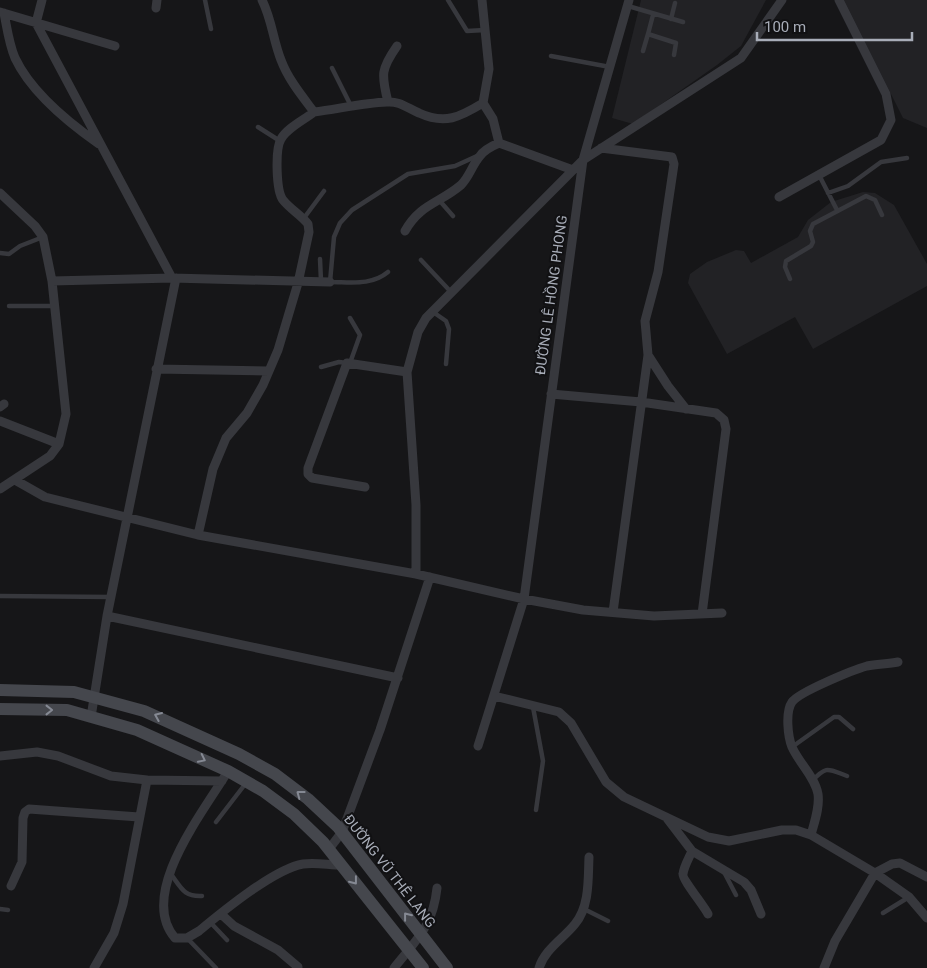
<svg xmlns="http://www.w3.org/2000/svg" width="927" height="968" font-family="Roboto,sans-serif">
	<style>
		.built { fill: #222225 }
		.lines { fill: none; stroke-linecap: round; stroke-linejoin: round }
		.lane { stroke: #37383d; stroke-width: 4.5 }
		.street { stroke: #37383d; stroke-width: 9 }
		.secondary { stroke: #45474d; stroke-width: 12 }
		.oneway { stroke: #858993 }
		.labels { text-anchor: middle; stroke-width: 4; stroke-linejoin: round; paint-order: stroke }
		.street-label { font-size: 14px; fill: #a8adb8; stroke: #111113 }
	</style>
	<rect width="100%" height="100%" fill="#161618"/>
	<path class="built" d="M 641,0 L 766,0 L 741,46 L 717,65 L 633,124 L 612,118 Z
		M 844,0 L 927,0 L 927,128 L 903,118 Z
		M 863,192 L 875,193 L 894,205 L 927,264 L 927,286 L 813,349 L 795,317 L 727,354 L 688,283 L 690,274 L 707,262 L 736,250 L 744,251 L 751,263 L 798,237 L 808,220 L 831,202 Z"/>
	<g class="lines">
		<path class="lane" d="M 205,0 L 211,29
			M 448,0 L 467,31 L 485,30
			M 628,6 L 683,22
			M 653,15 L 648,34 L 676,43 L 674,55
			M 671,19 L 675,3
			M 643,51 L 648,34
			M 551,56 L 610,67
			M 332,68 L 351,106
			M 258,127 L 280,141
			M 819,175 L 837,210
			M 828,193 L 848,186 L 881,162 L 907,158
			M 439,200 L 453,216
			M 304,218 L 324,191
			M 0,253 L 9,254 L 20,246 L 43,237
			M 320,259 L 321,281
			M 421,260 L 451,292
			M 388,272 C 371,286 351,282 330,282 L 334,237 L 340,223 L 352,210 L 408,174 L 455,166 L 477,156
			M 790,279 L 785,267 L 786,261 L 811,246 L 813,242 L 810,231 L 813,224 L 866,196 L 875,200 L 882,215
			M 9,306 L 54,306
			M 433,312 L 446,321 L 449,329 L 446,364
			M 350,363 L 360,335 L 350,318
			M 321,367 L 339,362 L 347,363
			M 0,596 L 111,597
			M 533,707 L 543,761 L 536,810
			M 792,747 L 834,717 L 839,717 L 853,729
			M 812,781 C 827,765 828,769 847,776
			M 216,822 L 246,783
			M 724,872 L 736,895
			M 170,873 C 181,887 183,897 202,896
			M 0,909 L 8,910
			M 584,909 L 608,921
			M 883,913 L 909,897
			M 210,922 L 227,940
			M 187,938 L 216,968"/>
		<path class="street" d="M 42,0 L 36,23 L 172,278
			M 262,0 C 272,20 273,40 281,60 C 288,79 302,96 314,112 C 338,109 363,103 387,102 C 400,101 407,108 419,113 C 445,125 460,117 483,103
			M 482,0 L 489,69 L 483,103 L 493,119 L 499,143 L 573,170
			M 156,8 L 157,0
			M 0,12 L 115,46
			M 4,13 C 7,28 9,44 15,58 C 31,92 69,123 99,144
			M 388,102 C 381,74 381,69 397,46
			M 314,112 C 304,120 287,128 281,139 C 275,149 276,191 283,200 C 290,209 301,215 308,224 L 309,232 L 298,283 L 278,350 L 263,385 L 247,413 L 226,438 L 213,469 L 198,535 L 416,574 L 524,599 L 583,610 L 654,616 L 722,613
			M 601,148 L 672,157 L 674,164 L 658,272 L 645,321 L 648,355 L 613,612
			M 0,193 L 35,226 L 43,237 L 52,281 L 66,414 L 59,444 L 50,456 L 0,489
			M 779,197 L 881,140 L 891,120 L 886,94 L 839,0
			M 405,231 C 420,204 440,203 461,185 C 470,176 472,165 480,156 C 484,150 492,146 499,143
			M 52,281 L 172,278 L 330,282
			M 648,355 L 668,386 L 686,409
			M 156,369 L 269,371
			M 551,394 L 641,402 L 716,413 L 724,420 L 726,429 L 702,614
			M 0,407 L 4,404
			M 0,421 L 59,444
			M 15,480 L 45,497 L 198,535
			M 365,487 L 312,478 L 308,474 L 308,468 L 347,363 L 407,372
			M 416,574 L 416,505 L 407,372 L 418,332 L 426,318 L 583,160 L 741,58 L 782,0
			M 107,616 L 398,678
			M 494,696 L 559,712 L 571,723 L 606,782 L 624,797 L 708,837 L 729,841 L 782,830 L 796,830 L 811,835 L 875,873 L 909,897 L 927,918
			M 91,717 L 107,616 L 176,278
			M 478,746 L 524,599 L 583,160 L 629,0
			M 0,756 L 37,752 L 58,756 L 111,776 L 147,780 L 123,904 L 114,933 L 94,968
			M 228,771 C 204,811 137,894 175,938 L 187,938 L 199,931 C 222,912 274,869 303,864 C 315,862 329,865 342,865
			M 147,780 L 222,781
			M 666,817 L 692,851 L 744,882 L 751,890 L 761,914
			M 811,835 C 814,823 820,808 818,794 C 815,777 799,763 792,747 C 788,737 785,712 792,702 C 799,692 853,670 867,666 C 877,664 888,664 898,662
			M 329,849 L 342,832 L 380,730 L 430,577
			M 692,851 C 689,858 684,866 683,874 C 682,879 704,906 708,914
			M 11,886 L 22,862 L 23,818 L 25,812 L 29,809 L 139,817
			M 221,914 L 234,926 L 278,950 L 298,967
			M 394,968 C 417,939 433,926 437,888
			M 539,968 C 545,949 563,939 575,924 C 590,906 588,878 589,857
			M 824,968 L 835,941 L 875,873 L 892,864 L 900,863 L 927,877"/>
		<path class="secondary" d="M 0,690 L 74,692 L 144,711 L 239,754 L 275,774 L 308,799 L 338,827 L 447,968
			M 0,709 L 67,710 L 137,730 L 228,771 L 263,791 L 294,814 L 323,842 L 423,968"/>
	</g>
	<defs><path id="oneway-chevron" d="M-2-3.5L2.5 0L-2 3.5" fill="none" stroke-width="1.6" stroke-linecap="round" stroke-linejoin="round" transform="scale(1.25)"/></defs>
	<g class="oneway">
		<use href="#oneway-chevron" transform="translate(49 710)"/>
		<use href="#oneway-chevron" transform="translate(158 716) rotate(-157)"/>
		<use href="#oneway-chevron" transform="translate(202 759) rotate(26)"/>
		<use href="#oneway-chevron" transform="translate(300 794) rotate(-143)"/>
		<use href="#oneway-chevron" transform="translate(354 881) rotate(52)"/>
		<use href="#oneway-chevron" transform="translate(407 916) rotate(-128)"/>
	</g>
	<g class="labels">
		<g class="street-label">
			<text transform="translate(551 295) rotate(-82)" y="5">ĐƯỜNG LÊ HỒNG PHONG</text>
			<text transform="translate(390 871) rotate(52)" y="5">ĐƯỜNG VŨ THÊ LANG</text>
		</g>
	</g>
	<path d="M757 32v8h155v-8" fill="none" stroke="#a8adb8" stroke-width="2.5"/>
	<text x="764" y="32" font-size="15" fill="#a8adb8" stroke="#111113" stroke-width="4" paint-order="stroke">100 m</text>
</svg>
